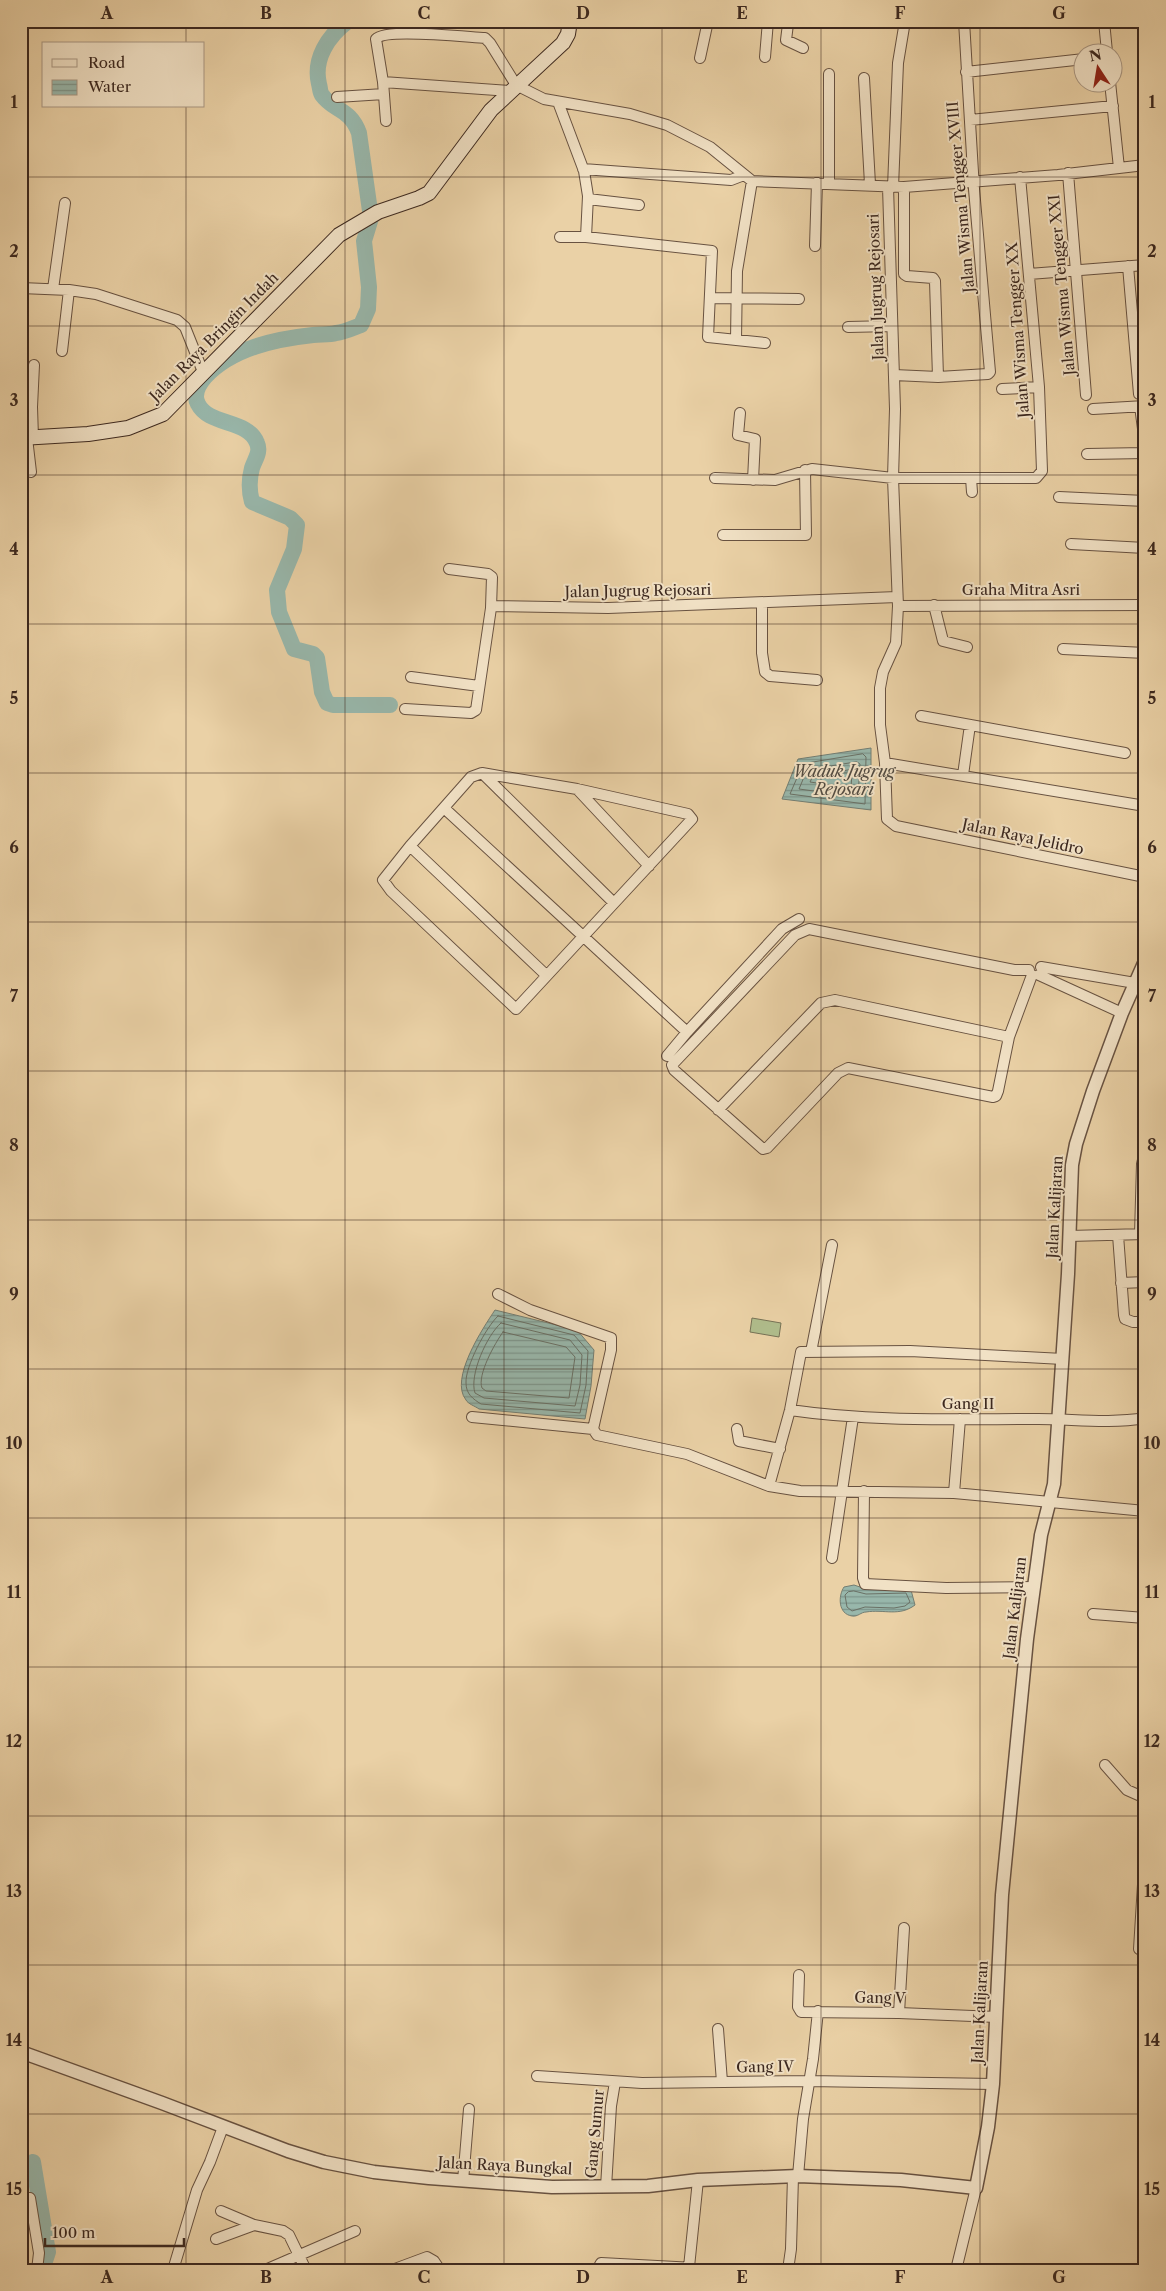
<svg xmlns="http://www.w3.org/2000/svg" width="1166" height="2291" font-family="'Libre Caslon Text',serif">
	<style>
		.green { fill: #b0bd8c; stroke: #767256 }
		.water { fill: url(#water-rules); stroke: #737e73 }
		.lines { fill: none; stroke-linecap: round; stroke-linejoin: round }
		.shore { stroke: #6a7065; stroke-width: 1 }
		.river { stroke: #98b7ab; stroke-width: 16 }
		.minor-casing { stroke: #685241; stroke-width: 12 }
		.tertiary-casing { stroke: #685241; stroke-width: 15 }
		.secondary-casing { stroke: #3c281f; stroke-width: 16 }
		.minor { stroke: #f1e1c5; stroke-width: 10 }
		.tertiary { stroke: #f1e1c5; stroke-width: 12 }
		.secondary { stroke: #f1e1c5; stroke-width: 14 }
		.grid { fill: none; stroke: #3c281f; stroke-width: 1; stroke-opacity: 0.55 }
		.labels { text-anchor: middle; stroke-width: 4; stroke-linejoin: round; paint-order: stroke }
		.street-label { font-size: 15px; fill: #3c281f; stroke: #f1e1c5 }
		.water-label { font-size: 16px; font-style: italic; fill: #534c42; stroke: #f1e1c5 }
		.neatline { fill: none; stroke: #3c281f; stroke-width: 2 }
		.grid-label { font-size: 16px; text-anchor: middle; font-weight: bold; fill: #3c281f }
	</style>
	<defs>
		<pattern id="water-rules" width="6" height="5" patternUnits="userSpaceOnUse" patternTransform="scale(1.25)"><rect width="6" height="5" fill="#98b7ab"/><path d="M0 2.5h6" fill="none" stroke="#7d958b"/></pattern>
	</defs>
	<rect width="100%" height="100%" fill="#ead1a6"/>
	<filter id="stains"><feTurbulence type="fractalNoise" baseFrequency=".004" numOctaves="4"/><feColorMatrix values="0 0 0 0 .2 0 0 0 0 .09 0 0 0 0 .02 0 0 0 .5 -.17"/></filter>
	<radialGradient id="worn" r=".72"><stop offset=".6" stop-color="#630" stop-opacity="0"/><stop offset="1" stop-color="#630" stop-opacity=".3"/></radialGradient>
	<path class="green" d="M 752,1318 L 781,1323 L 779,1337 L 750,1332 Z"/>
	<path class="water" d="M 871,748 L 871,810 L 782,799 L 798,759 Z
		M 495,1310 L 577,1330 L 594,1350 L 591,1386 L 585,1419 L 479,1409 C 475,1406 468,1404 466,1400 C 449,1379 483,1328 495,1310 Z
		M 854,1585 L 866,1589 L 911,1590 L 915,1605 C 899,1617 884,1609 866,1612 C 861,1612 858,1617 852,1616 C 838,1614 838,1596 844,1587 Z"/>
	<g class="lines">
		<path class="shore" d="M 863,754 L 866,757 L 865,804 L 790,794 L 803,764 Z
			M 857,762 L 860,764 L 858,797 L 799,789 L 807,770 Z
			M 850,770 L 852,773 L 851,788 L 810,782 L 813,776 Z
			M 498,1316 L 574,1335 L 588,1351 L 586,1385 L 580,1413 L 481,1404 C 473,1399 466,1394 466,1383 C 465,1367 486,1327 498,1316 Z
			M 501,1323 L 570,1340 L 582,1355 L 580,1385 L 575,1406 L 484,1398 L 475,1393 C 469,1375 487,1335 501,1323 Z
			M 503,1332 L 566,1347 L 575,1357 L 569,1398 L 486,1391 L 482,1388 C 477,1375 495,1343 503,1332 Z
			M 854,1591 L 866,1594 L 906,1593 L 910,1602 L 905,1606 L 894,1608 L 865,1607 L 852,1611 L 847,1607 L 845,1595 L 848,1592 Z"/>
		<path class="river" d="M 348,21 C 328,36 313,59 319,84 C 320,87 320,93 322,95 C 333,111 350,108 359,133 L 371,218 L 364,241 L 369,287 L 368,309 L 361,325 C 353,328 345,332 336,333 C 329,335 321,334 313,335 C 276,339 232,348 205,377 C 199,384 193,395 198,404 C 209,426 248,419 257,443 C 261,452 255,459 252,468 C 249,479 249,491 252,502 L 290,518 L 297,525 L 294,549 L 277,590 L 279,612 L 294,649 L 313,654 L 317,658 L 322,692 L 327,703 L 333,705 L 390,705
			M 33,2162 L 48,2252 L 42,2270"/>
		<g class="minor-casing">
			<path id="minor" d="M 785,21 L 788,24 L 786,40 L 803,48
				M 1104,21 L 1107,52
				M 765,57 L 768,21
				M 700,58 L 708,21
				M 966,72 L 1084,59
				M 829,74 L 829,183
				M 864,78 L 870,184
				M 383,82 L 511,91
				M 1110,82 L 1119,168
				M 337,97 L 384,94
				M 558,102 L 584,171 L 588,196 L 586,237
				M 970,120 L 1113,106
				M 386,121 L 383,82 L 376,39 C 386,28 466,37 485,38 L 490,43 L 516,85 L 544,99 L 630,114 L 667,125 L 710,147 L 752,181 L 904,187 L 1058,175 L 1145,165
				M 583,169 L 731,180 L 744,175
				M 1068,173 L 1086,395
				M 888,187 L 895,409 L 893,478 L 898,606 L 896,643 L 883,672 L 880,688 L 880,725 L 885,763 L 887,819 L 896,826 L 1145,877
				M 893,187 L 898,63 L 905,21
				M 904,187 L 904,274 L 907,276 L 933,278 L 935,281 L 938,377
				M 588,199 L 639,205
				M 560,237 L 586,237 L 712,251 L 708,337 L 765,343
				M 815,246 L 817,183
				M 1128,266 L 1139,394
				M 1029,274 L 1145,265
				M 21,288 L 69,290 L 96,294 L 177,320 L 185,327 L 203,372
				M 53,289 L 65,203
				M 712,298 L 799,299
				M 848,327 L 892,326
				M 736,340 L 737,271 L 752,181
				M 62,351 L 69,290
				M 894,375 L 938,377 L 988,374 L 990,372 L 974,189 L 964,21
				M 1002,389 L 1039,387
				M 1140,406 L 1145,444
				M 1093,409 L 1145,406
				M 740,413 L 738,435 L 755,439 L 753,480
				M 27,438 L 31,472
				M 33,438 L 32,407 L 34,365
				M 1087,454 L 1145,453
				M 715,478 L 775,480 L 812,469 L 893,478 L 1036,478 L 1042,471 L 1039,387 L 1020,177
				M 971,478 L 972,492
				M 1059,497 L 1145,501
				M 723,535 L 806,535 L 805,470
				M 1071,544 L 1145,548
				M 762,603 L 762,653 L 765,672 L 770,676 L 817,680
				M 934,605 L 943,641 L 967,647
				M 491,606 L 608,608 L 897,597
				M 898,606 L 1145,605
				M 1063,649 L 1145,653
				M 411,677 L 479,686
				M 405,709 L 471,713 L 476,710 L 491,608 L 492,577 L 488,574 L 449,569
				M 921,716 L 1125,753
				M 885,763 L 1145,806
				M 482,773 L 577,789 L 688,814 L 692,819 L 516,1009 L 391,891 L 383,880 L 410,846 L 471,777 Z
				M 482,773 L 614,903
				M 963,775 L 970,725
				M 577,789 L 649,866
				M 444,808 L 687,1032 L 782,929 L 799,919
				M 410,846 L 546,975
				M 1041,967 L 1135,983
				M 1029,970 L 1014,970 L 809,929 L 795,935 L 672,1065 L 674,1070 L 763,1149 L 767,1148 L 838,1073 L 848,1068 L 993,1097 L 996,1096 L 998,1091 L 1009,1037 L 1032,975
				M 1039,975 L 1122,1013
				M 667,1056 L 687,1032
				M 718,1110 L 821,1003 L 835,1000 L 1009,1037
				M 1140,1234 L 1142,1164 L 1145,1151
				M 1118,1235 L 1124,1315 L 1125,1319 L 1133,1322 L 1145,1322
				M 1069,1236 L 1145,1234
				M 1121,1283 L 1145,1282
				M 498,1294 L 530,1310 L 611,1338 L 611,1350 L 593,1429 L 597,1435 L 687,1454 L 769,1486 L 800,1491 L 954,1493 L 1145,1511
				M 811,1352 L 832,1245
				M 790,1410 C 872,1422 956,1419 1038,1419 C 1074,1419 1109,1424 1145,1418
				M 472,1417 L 593,1429
				M 737,1429 L 739,1441 L 780,1449
				M 769,1486 L 790,1410 L 801,1352 L 910,1351 L 1063,1359
				M 864,1491 L 863,1578 L 865,1584 L 946,1588 L 1034,1587
				M 954,1493 L 960,1419
				M 832,1558 L 853,1417
				M 1093,1614 L 1145,1618
				M 1105,1765 L 1127,1790 L 1145,1798
				M 1139,1949 L 1145,1852
				M 799,1975 L 798,2007 L 801,2012 L 899,2013 L 997,2017
				M 899,2013 L 904,1928
				M 718,2029 L 722,2082
				M 537,2076 L 642,2083 L 809,2081 L 993,2084
				M 798,2176 L 803,2119 L 813,2059 L 818,2011
				M 463,2181 L 469,2109
				M 606,2187 L 611,2106 L 615,2082
				M 30,2198 L 39,2253 L 37,2270
				M 221,2211 L 254,2225
				M 216,2239 L 254,2225 L 283,2231 L 289,2235 L 306,2270
				M 689,2267 L 698,2180
				M 173,2270 L 197,2190 L 210,2162 L 223,2127
				M 265,2270 L 355,2231
				M 392,2270 L 427,2257 L 434,2261 L 440,2270
				M 597,2270 L 601,2263 L 732,2270
				M 788,2270 L 791,2249 L 793,2176
				M 956,2270 L 976,2188"/>
		</g>
		<g class="tertiary-casing">
			<path id="tertiary" d="M 21,2052 L 162,2103 L 288,2151 L 324,2162 L 374,2172 L 429,2178 L 552,2187 L 648,2186 L 698,2180 L 798,2176 L 901,2180 L 976,2188 L 988,2127 L 993,2084 L 1002,1895 L 1027,1639 L 1041,1535 L 1054,1484 L 1068,1274 L 1072,1165 L 1076,1144 L 1093,1091 L 1122,1013 L 1145,961"/>
		</g>
		<g class="secondary-casing">
			<path id="secondary" d="M 21,438 L 88,434 L 128,428 L 163,414 L 339,235 L 378,212 L 419,198 L 429,193 L 491,110 L 563,43 L 568,34 L 570,21"/>
		</g>
		<use href="#minor" class="minor"/>
		<use href="#tertiary" class="tertiary"/>
		<use href="#secondary" class="secondary"/>
	</g>
	<path class="grid" d="M 186,21 L 186,44M 345,21 L 345,2270M 504,21 L 504,2270M 662,21 L 662,2270M 821,21 L 821,2270M 980,21 L 980,2270M 186,106 L 186,2270M 21,177 L 1145,177M 21,326 L 1145,326M 21,475 L 1145,475M 21,624 L 1145,624M 21,773 L 1145,773M 21,922 L 1145,922M 21,1071 L 1145,1071M 21,1220 L 1145,1220M 21,1369 L 1145,1369M 21,1518 L 1145,1518M 21,1667 L 1145,1667M 21,1816 L 1145,1816M 21,1965 L 1145,1965M 21,2114 L 1145,2114"/>
	<g class="labels">
		<g class="street-label">
			<text transform="translate(961 197) rotate(-95)" y="5">Jalan Wisma Tengger XVIII</text>
			<text transform="translate(1062 285) rotate(-95)" y="5">Jalan Wisma Tengger XXI</text>
			<text transform="translate(876 287) rotate(-92)" y="5">Jalan Jugrug Rejosari</text>
			<text transform="translate(1018 330) rotate(-94)" y="5">Jalan Wisma Tengger XX</text>
			<text transform="translate(214 337) rotate(-45)" y="5">Jalan Raya Bringin Indah</text>
			<text x="1021" y="595">Graha Mitra Asri</text>
			<text transform="translate(638 591) rotate(-1)" y="5">Jalan Jugrug Rejosari</text>
			<text transform="translate(1023 837) rotate(12)" y="5">Jalan Raya Jelidro</text>
			<text transform="translate(1055 1207) rotate(-87)" y="5">Jalan Kalijaran</text>
			<text x="968" y="1409">Gang II</text>
			<text transform="translate(1015 1608) rotate(-83)" y="5">Jalan Kalijaran</text>
			<text transform="translate(880 1998) rotate(1)" y="5">Gang V</text>
			<text transform="translate(980 2012) rotate(-87)" y="5">Jalan Kalijaran</text>
			<text transform="translate(765 2067) rotate(-1)" y="5">Gang IV</text>
			<text transform="translate(595 2134) rotate(-85)" y="5">Gang Sumur</text>
			<text transform="translate(505 2166) rotate(3)" y="5">Jalan Raya Bungkal</text>
		</g>
		<g class="water-label">
			<text x="844" y="777">Waduk Jugrug<tspan x="844" dy="18">Rejosari</tspan></text>
		</g>
	</g>
	<rect width="1166" height="2291" fill="none" stroke="#ead1a6" stroke-width="55"/>
	<rect x="42" y="42" width="162" height="65" fill="#f1e1c5" stroke="#a99783"/>
	<rect x="52" y="59" width="25" height="8" fill="#f1e1c5" stroke="#a99783"/>
	<text x="88" y="68" font-size="15" fill="#3c281f">Road</text>
	<rect x="52" y="80" width="25" height="15" fill="url(#water-rules)" stroke="#a99783"/>
	<text x="88" y="92" font-size="15" fill="#3c281f">Water</text>
	<g transform="translate(1098 68) rotate(348)"><circle r="24" fill="#f1e1c5" stroke="#a99783"/>
	<path d="M0-4L9 19L0 12L-9 19Z" fill="#8f2418"/>
	<text y="-8" font-size="14" font-weight="bold" text-anchor="middle" fill="#3c281f">N</text>
	</g>
	<path d="M45 2238v8h139v-8" fill="none" stroke="#3c281f" stroke-width="2.5"/>
	<text x="52" y="2238" font-size="15" fill="#3c281f" stroke="#f1e1c5" stroke-width="4" paint-order="stroke">100 m</text>
	<rect x="28" y="28" width="1110" height="2236" class="neatline"/>
	<g class="grid-label">
		<text x="107" y="19">A</text>
		<text x="266" y="19">B</text>
		<text x="424" y="19">C</text>
		<text x="583" y="19">D</text>
		<text x="742" y="19">E</text>
		<text x="900" y="19">F</text>
		<text x="1059" y="19">G</text>
		<text x="14" y="108">1</text>
		<text x="1152" y="108">1</text>
		<text x="14" y="257">2</text>
		<text x="1152" y="257">2</text>
		<text x="14" y="406">3</text>
		<text x="1152" y="406">3</text>
		<text x="14" y="555">4</text>
		<text x="1152" y="555">4</text>
		<text x="14" y="704">5</text>
		<text x="1152" y="704">5</text>
		<text x="14" y="853">6</text>
		<text x="1152" y="853">6</text>
		<text x="14" y="1002">7</text>
		<text x="1152" y="1002">7</text>
		<text x="14" y="1151">8</text>
		<text x="1152" y="1151">8</text>
		<text x="14" y="1300">9</text>
		<text x="1152" y="1300">9</text>
		<text x="14" y="1449">10</text>
		<text x="1152" y="1449">10</text>
		<text x="14" y="1598">11</text>
		<text x="1152" y="1598">11</text>
		<text x="14" y="1747">12</text>
		<text x="1152" y="1747">12</text>
		<text x="14" y="1897">13</text>
		<text x="1152" y="1897">13</text>
		<text x="14" y="2046">14</text>
		<text x="1152" y="2046">14</text>
		<text x="14" y="2195">15</text>
		<text x="1152" y="2195">15</text>
		<text x="107" y="2283">A</text>
		<text x="266" y="2283">B</text>
		<text x="424" y="2283">C</text>
		<text x="583" y="2283">D</text>
		<text x="742" y="2283">E</text>
		<text x="900" y="2283">F</text>
		<text x="1059" y="2283">G</text>
	</g>
	<rect width="100%" height="100%" filter="url(#stains)"/>
	<rect width="100%" height="100%" fill="url(#worn)"/>
</svg>
